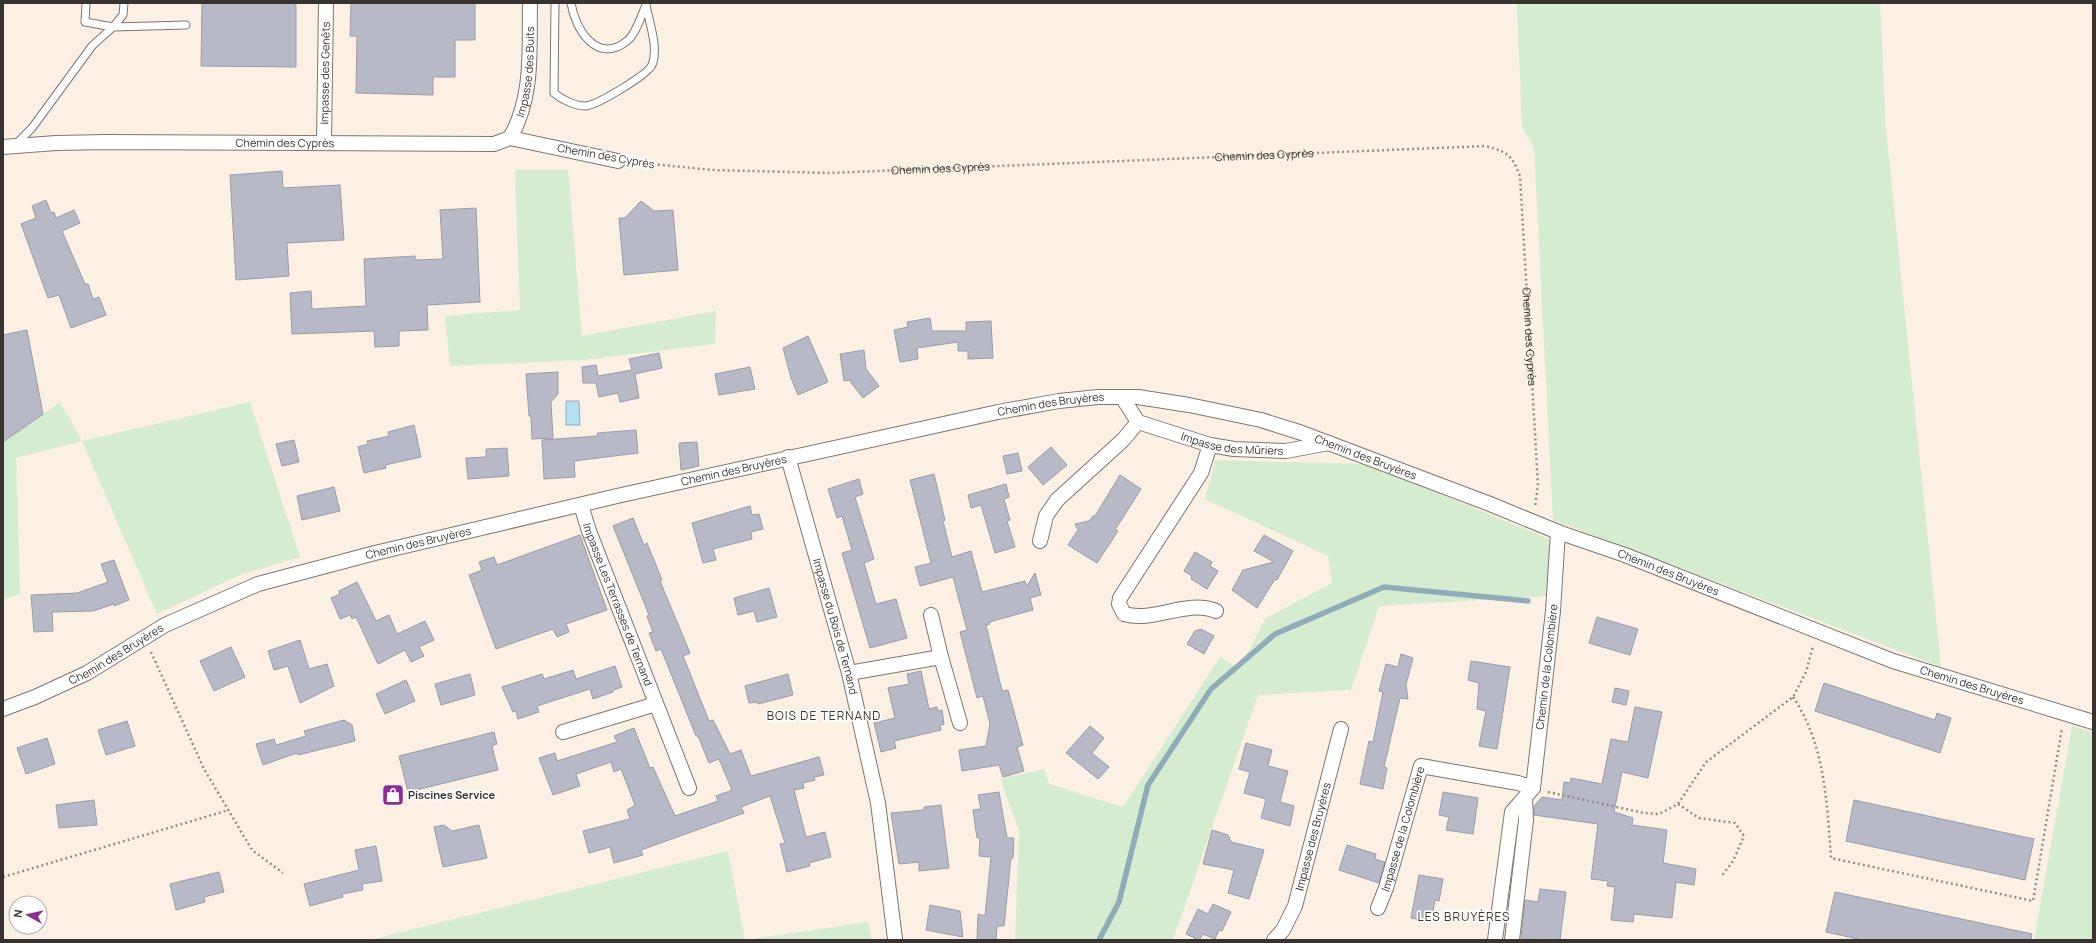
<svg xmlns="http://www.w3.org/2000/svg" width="2096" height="943" font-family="Manrope,sans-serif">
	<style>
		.green { fill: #d5ecd0 }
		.water { fill: #b5e0f4; stroke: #90acb9 }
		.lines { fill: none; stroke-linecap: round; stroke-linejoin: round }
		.stream { stroke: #90acb9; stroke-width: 5.5 }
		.building { fill: #b8b9c7; stroke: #9a9ba9 }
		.lane-casing { stroke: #81766c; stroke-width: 9 }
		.street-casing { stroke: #81766c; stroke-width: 16 }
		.path { stroke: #968e86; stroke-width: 2.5; stroke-dasharray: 2 3; stroke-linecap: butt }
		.lane { stroke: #fff; stroke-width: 7 }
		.street { stroke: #fff; stroke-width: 14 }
		.labels { text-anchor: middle; stroke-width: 3.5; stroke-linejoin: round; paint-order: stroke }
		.street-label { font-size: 11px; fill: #38332f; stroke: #fff }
		.poi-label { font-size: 11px; font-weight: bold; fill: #38332f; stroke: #fff; text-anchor: start }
		.neighbourhood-label { font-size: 12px; letter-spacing: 1px; fill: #40362d; stroke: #fff }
	</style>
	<rect width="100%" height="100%" fill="#fcf0e4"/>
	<path class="green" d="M 1517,3 L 1880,3 L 1886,129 L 1941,667 L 1553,520 L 1534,148 L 1522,127 Z
		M 515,170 L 568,170 L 582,336 L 716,311 L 715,344 L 583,360 L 450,366 L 445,316 L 520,310 Z
		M 60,402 L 82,441 L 250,402 L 300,557 L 242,574 L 157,614 L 82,441 L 16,458 L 20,594 L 3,600 L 3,442 Z
		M 1215,460 L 1368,464 L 1549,539 L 1550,596 L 1379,606 L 1351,690 L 1258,695 L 1173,940 L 1015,940 L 1019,831 L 1000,779 L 1044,769 L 1049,784 L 1123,807 L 1220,657 L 1239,669 L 1266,618 L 1332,583 L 1328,556 L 1205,499 Z
		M 2072,726 L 2093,732 L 2093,940 L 2034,940 Z
		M 728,851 L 745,940 L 868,922 L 872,940 L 370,940 Z"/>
	<path class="water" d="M 566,401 L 579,401 L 580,425 L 566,425 Z"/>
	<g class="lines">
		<path class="stream" d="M 1099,940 L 1119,902 L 1148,785 L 1211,689 L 1275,634 L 1384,587 L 1528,601"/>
	</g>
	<path class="building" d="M 202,3 L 296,3 L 296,67 L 201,66 Z
		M 351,3 L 475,3 L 475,40 L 455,40 L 455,77 L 433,77 L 433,95 L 356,93 L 357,36 L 350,36 Z
		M 282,171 L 283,188 L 340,185 L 344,240 L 287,243 L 289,276 L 236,280 L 230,175 Z
		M 46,200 L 51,213 L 54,212 L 56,218 L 74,210 L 80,223 L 62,231 L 85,284 L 88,284 L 93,299 L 99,297 L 106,315 L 71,328 L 59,295 L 48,298 L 21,224 L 36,218 L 32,206 Z
		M 641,201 L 654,211 L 673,210 L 678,270 L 624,275 L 619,218 L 625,218 Z
		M 476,208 L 480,302 L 427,305 L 428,330 L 399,331 L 399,346 L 375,347 L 374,331 L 292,334 L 290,293 L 311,291 L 312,309 L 366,306 L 364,259 L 415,256 L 415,260 L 443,259 L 440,210 Z
		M 930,318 L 932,331 L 966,331 L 966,322 L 991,321 L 993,358 L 968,359 L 968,351 L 958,351 L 958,342 L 917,348 L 918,359 L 900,362 L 894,330 L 908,327 L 907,322 Z
		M 27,330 L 43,414 L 3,442 L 3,335 Z
		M 808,336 L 828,382 L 798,395 L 791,378 L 783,348 Z
		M 864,350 L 866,369 L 879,386 L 863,398 L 849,380 L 844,381 L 840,354 Z
		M 659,353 L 662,368 L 635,374 L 639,398 L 620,402 L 618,393 L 599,397 L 596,383 L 583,383 L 582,367 L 596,365 L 598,376 L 632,370 L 629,359 Z
		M 750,367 L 755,389 L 719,395 L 715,374 Z
		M 558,372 L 558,394 L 551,402 L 553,438 L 532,439 L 531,416 L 529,416 L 526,374 Z
		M 414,425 L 421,457 L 385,465 L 386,468 L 364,473 L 358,447 L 368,444 L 367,441 L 389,436 L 388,432 Z
		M 636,430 L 638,453 L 574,461 L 575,477 L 544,479 L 542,440 L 598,436 L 597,433 Z
		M 294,440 L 299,462 L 282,466 L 276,444 Z
		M 697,442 L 699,466 L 681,470 L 679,443 Z
		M 1051,447 L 1067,465 L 1043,485 L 1028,467 Z
		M 507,448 L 509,476 L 468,479 L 466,458 L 486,457 L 486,449 Z
		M 1018,453 L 1022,471 L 1007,474 L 1003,456 Z
		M 934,474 L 945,520 L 943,521 L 952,557 L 971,551 L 982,592 L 1025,581 L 1027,586 L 1035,573 L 1041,595 L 1030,598 L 1033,610 L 989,622 L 990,624 L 986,625 L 1002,691 L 1008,690 L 1023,745 L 1017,747 L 1024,771 L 1003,777 L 999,765 L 962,771 L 959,750 L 986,746 L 990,724 L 983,696 L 977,698 L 960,632 L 967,630 L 953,577 L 920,586 L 915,567 L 931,563 L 910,480 Z
		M 1120,475 L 1141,489 L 1115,530 L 1118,531 L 1097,563 L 1068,545 L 1078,530 L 1075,524 L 1089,521 L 1093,516 L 1095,516 Z
		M 859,479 L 863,494 L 855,497 L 874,559 L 864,563 L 876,604 L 896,599 L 907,638 L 870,648 L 842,553 L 852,550 L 842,516 L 837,518 L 828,489 Z
		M 1006,484 L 1009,497 L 1004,499 L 1010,520 L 1007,521 L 1015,547 L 995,553 L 981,505 L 971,508 L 968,495 Z
		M 334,487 L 340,511 L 302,520 L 297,496 Z
		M 750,506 L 752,515 L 759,514 L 763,529 L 751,532 L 752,539 L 713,549 L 716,560 L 703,563 L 692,523 Z
		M 633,518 L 644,545 L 647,543 L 662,580 L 660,581 L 690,653 L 683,656 L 709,721 L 713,720 L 730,754 L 741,750 L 751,776 L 819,757 L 824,775 L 814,777 L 815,780 L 803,783 L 804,788 L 794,790 L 806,837 L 825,832 L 831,857 L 809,863 L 810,866 L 787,872 L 780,844 L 785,843 L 770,796 L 741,807 L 744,813 L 641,850 L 643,855 L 614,863 L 610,847 L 589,853 L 583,831 L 630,819 L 627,810 L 635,805 L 621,769 L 614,772 L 611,762 L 576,774 L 580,786 L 553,795 L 539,758 L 555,753 L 557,761 L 617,742 L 614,736 L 634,728 L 650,768 L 653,767 L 675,816 L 718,801 L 716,796 L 732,790 L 719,759 L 709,763 L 698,736 L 696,736 L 661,649 L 656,651 L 649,633 L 653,632 L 647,616 L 649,615 L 613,526 Z
		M 580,535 L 607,610 L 566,624 L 569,632 L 557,637 L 553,629 L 496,649 L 469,575 L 482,570 L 479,562 L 494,557 L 497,565 Z
		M 1264,535 L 1293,551 L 1277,580 L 1275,579 L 1257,608 L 1232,590 L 1243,570 L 1274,562 L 1254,551 Z
		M 1195,552 L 1212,562 L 1210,566 L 1218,571 L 1207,589 L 1191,579 L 1192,576 L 1184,571 Z
		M 114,560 L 129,600 L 114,606 L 114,604 L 93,611 L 52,612 L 53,631 L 34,632 L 31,595 L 77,593 L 108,582 L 101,564 Z
		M 357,582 L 376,621 L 389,615 L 397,634 L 425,621 L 434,640 L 419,647 L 424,656 L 411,662 L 405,650 L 378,664 L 356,617 L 352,619 L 350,615 L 340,619 L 331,598 L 340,594 L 339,591 Z
		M 769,588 L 777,617 L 757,622 L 754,611 L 738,615 L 734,598 Z
		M 1597,617 L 1638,629 L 1630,655 L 1589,643 Z
		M 1201,629 L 1214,636 L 1204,654 L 1187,644 L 1195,631 Z
		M 300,640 L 309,669 L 327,664 L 334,686 L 300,703 L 288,666 L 274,670 L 268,651 Z
		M 231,647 L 245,677 L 214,691 L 200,661 Z
		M 1401,654 L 1413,658 L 1406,685 L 1408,699 L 1400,698 L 1384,767 L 1387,768 L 1383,789 L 1360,784 L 1369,741 L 1373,742 L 1383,692 L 1379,691 L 1386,664 L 1398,667 Z
		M 1471,661 L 1510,667 L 1497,749 L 1479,746 L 1486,711 L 1477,709 L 1479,683 L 1468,680 Z
		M 615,666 L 622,687 L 613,690 L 613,692 L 593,699 L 590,689 L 537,706 L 539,712 L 518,719 L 516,711 L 513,712 L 502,687 L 542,674 L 544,679 L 573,670 L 576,679 Z
		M 921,671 L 929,709 L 937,707 L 938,711 L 942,710 L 944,724 L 940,725 L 941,730 L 894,741 L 896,748 L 881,752 L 874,723 L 895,718 L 888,688 L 909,684 L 907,674 Z
		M 470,674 L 475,695 L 441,705 L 435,684 Z
		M 788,674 L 793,695 L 758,704 L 758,702 L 749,703 L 745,686 Z
		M 406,680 L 415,701 L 385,714 L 376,694 Z
		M 1824,683 L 1935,720 L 1937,713 L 1951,718 L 1940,753 L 1815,711 Z
		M 1615,688 L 1629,691 L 1626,705 L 1612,702 Z
		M 1635,707 L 1662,712 L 1648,778 L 1622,772 L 1614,812 L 1633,818 L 1632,825 L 1667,830 L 1663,863 L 1696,869 L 1694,885 L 1676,882 L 1672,918 L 1634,914 L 1633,922 L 1611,920 L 1615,887 L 1607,886 L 1608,881 L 1591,879 L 1598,824 L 1534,815 L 1534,806 L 1542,797 L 1562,800 L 1564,782 L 1570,783 L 1571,778 L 1602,784 L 1611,739 L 1628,742 Z
		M 344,720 L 352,725 L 355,741 L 298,755 L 297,753 L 263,765 L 256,744 L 274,739 L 276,745 L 306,736 L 304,731 Z
		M 127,721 L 135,746 L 106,755 L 98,730 Z
		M 1090,726 L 1104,738 L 1092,753 L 1109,767 L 1098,779 L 1066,753 Z
		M 494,732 L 497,744 L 492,746 L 498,770 L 408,792 L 399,756 Z
		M 47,738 L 55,764 L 26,774 L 17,748 Z
		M 1246,743 L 1272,750 L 1268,766 L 1288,771 L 1280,802 L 1294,806 L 1290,826 L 1261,818 L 1266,799 L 1244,793 L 1250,772 L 1239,769 Z
		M 999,792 L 1007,838 L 1014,838 L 1013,858 L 1011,858 L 1004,926 L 997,926 L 996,940 L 977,940 L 978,914 L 985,916 L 991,857 L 979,856 L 980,838 L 977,838 L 973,810 L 981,809 L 978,795 Z
		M 1443,792 L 1478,798 L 1473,834 L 1446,830 L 1449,817 L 1439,815 Z
		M 94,800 L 97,825 L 59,828 L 56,805 Z
		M 1854,800 L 2034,839 L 2025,880 L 1846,841 Z
		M 941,805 L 949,868 L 919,871 L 919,862 L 899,864 L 891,813 L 924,810 L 924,807 Z
		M 444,825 L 452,831 L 479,825 L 487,858 L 443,867 L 434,827 Z
		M 1212,830 L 1228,835 L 1231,842 L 1264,850 L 1249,899 L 1228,893 L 1234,870 L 1203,864 Z
		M 1347,845 L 1376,854 L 1375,859 L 1385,862 L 1379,883 L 1339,870 Z
		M 376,846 L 382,881 L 362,884 L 363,890 L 342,894 L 343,897 L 310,906 L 304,884 L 359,870 L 355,850 Z
		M 219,872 L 224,892 L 204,897 L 205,902 L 176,910 L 170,884 Z
		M 1419,875 L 1443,879 L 1439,901 L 1435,900 L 1431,922 L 1411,918 Z
		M 1540,889 L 1566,892 L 1560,940 L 1521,939 L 1525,900 L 1538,902 Z
		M 1835,892 L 2032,934 L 2031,940 L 1862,940 L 1826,932 Z
		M 1213,904 L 1231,912 L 1222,931 L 1219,930 L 1215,939 L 1203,934 L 1199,940 L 1186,934 L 1198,909 L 1208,914 Z
		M 930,905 L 960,911 L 963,937 L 926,930 Z"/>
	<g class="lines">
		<g class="lane-casing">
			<path id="lane" d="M 86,3 L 85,22 L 113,27 L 186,25
				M 555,3 L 554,93 C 561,99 575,106 585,106 C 596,106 647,75 652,65 C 659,48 649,22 646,5
				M 571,3 C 575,29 597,65 627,41 C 636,34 641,16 646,5
				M 15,145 L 32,128 L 92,46 L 113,27 L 123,15 L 124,3"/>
		</g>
		<g class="street-casing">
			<g id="street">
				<path id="s2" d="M 510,138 C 534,96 529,49 530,3"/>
				<path id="s3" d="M 324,143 L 326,3"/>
				<path id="s4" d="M 3,147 L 56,143 L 106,142 L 494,144 L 510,138 L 618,161"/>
				<path id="s5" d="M 1122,397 L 1138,422 L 1210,445 L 1234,449 L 1286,451 L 1329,443"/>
				<path d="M 1210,445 L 1201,473 L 1120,598 L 1119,604 L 1124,614 C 1155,623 1186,599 1216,611"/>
				<path id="s6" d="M 788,457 L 849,673 L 878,803 L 895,939"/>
				<path id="s7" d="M 581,505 L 589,531 L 689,788"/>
				<path d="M 1040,541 L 1046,516 L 1057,500 L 1123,440 L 1138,422"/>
				<path d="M 931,615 L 941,657 L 960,723"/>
				<path d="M 849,673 L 941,657"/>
				<path id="s8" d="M 3,709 L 35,697 L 87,673 L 165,625 L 258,584 L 375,553 L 617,496 L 998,412 L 1059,401 L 1098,397 L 1138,397 L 1189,405 L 1261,420 L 1302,433 L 1490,504 L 1558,532 L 1625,555 L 1893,661 L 2093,722"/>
				<path d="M 563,732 L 656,704"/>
				<path id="s9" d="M 1378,908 L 1386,888 L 1421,766 L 1518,783 L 1533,788"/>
				<path id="s10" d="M 1274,940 L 1283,930 L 1295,906 L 1341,729"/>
				<path id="s11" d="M 1495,940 L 1512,812 L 1533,788 L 1553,611 L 1558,532"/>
				<path d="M 1512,940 L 1526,820 L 1525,798"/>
			</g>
		</g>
		<g class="path">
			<path id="s1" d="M 633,162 L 712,170 L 829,173 L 1486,146 C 1509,153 1511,154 1520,176 L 1538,485 L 1535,507"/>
			<path d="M 151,652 L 204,769 L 252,850 L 283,873"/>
			<path d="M 1793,697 C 1825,744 1827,803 1831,858 L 2033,901 L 2062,728"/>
			<path d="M 1548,792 L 1644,813 L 1659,814 L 1678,804 L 1706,762 L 1793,697 L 1806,672 L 1813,646"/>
			<path d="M 1678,804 L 1699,818 L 1735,823 L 1744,836 L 1733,861 L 1721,877"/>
			<path d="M 3,877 L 229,810"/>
		</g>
		<use href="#lane" class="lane"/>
		<use href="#street" class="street"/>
	</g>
	<defs>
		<g id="shop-square" transform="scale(1.15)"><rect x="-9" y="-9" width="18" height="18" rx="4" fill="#8d2c95" stroke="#fff"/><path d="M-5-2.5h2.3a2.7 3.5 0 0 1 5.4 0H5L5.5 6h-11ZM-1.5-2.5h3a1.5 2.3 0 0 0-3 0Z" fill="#fff"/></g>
	</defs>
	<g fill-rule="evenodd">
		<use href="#shop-square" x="393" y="795"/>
	</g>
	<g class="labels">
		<g class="street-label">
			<text dy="4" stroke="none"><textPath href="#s2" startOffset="69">Impasse des Buits</textPath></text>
			<text dy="4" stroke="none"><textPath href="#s3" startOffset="70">Impasse des Genêts</textPath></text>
			<text dy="4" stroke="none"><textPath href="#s4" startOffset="282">Chemin des Cyprès</textPath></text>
			<text dy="4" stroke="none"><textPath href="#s1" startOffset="632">Chemin des Cyprès</textPath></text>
			<text transform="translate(606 156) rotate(10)" y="4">Chemin des Cyprès</text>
			<text dy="4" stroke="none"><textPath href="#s1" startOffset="308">Chemin des Cyprès</textPath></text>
			<text dy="4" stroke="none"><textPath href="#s1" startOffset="1063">Chemin des Cyprès</textPath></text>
			<text dy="4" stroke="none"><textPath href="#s8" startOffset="1098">Chemin des Bruyères</textPath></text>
			<text dy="4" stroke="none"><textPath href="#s5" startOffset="127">Impasse des Mûriers</textPath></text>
			<text dy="4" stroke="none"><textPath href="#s8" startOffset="1422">Chemin des Bruyères</textPath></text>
			<text dy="4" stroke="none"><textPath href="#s8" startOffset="774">Chemin des Bruyères</textPath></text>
			<text dy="4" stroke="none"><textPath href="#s8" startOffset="450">Chemin des Bruyères</textPath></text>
			<text dy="4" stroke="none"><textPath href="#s8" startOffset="1746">Chemin des Bruyères</textPath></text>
			<text dy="4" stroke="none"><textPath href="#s7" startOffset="106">Impasse Les Terrasses de Ternand</textPath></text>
			<text dy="4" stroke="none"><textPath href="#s6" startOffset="176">Impasse du Bois de Ternand</textPath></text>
			<text dy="4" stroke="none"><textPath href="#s8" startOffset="126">Chemin des Bruyères</textPath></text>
			<text dy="4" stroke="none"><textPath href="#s11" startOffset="283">Chemin de la Colombière</textPath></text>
			<text dy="4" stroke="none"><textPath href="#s8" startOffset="2070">Chemin des Bruyères</textPath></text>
			<text dy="4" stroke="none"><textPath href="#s9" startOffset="83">Impasse de la Colombière</textPath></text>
			<text dy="4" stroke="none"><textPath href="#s10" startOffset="112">Impasse des Bruyères</textPath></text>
		</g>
		<g class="poi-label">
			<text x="408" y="799">Piscines Service</text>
		</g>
		<g class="neighbourhood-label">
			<text x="824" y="720">BOIS DE TERNAND</text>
			<text x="1464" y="921">LES BRUYÈRES</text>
		</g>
	</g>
	<rect width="2096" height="943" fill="none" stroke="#38332f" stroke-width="8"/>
	<g transform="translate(28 915) rotate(278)"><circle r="19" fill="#ffffff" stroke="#afadac"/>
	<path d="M0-3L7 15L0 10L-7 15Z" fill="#8d2c95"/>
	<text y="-6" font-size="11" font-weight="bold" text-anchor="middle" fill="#38332f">N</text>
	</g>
</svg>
